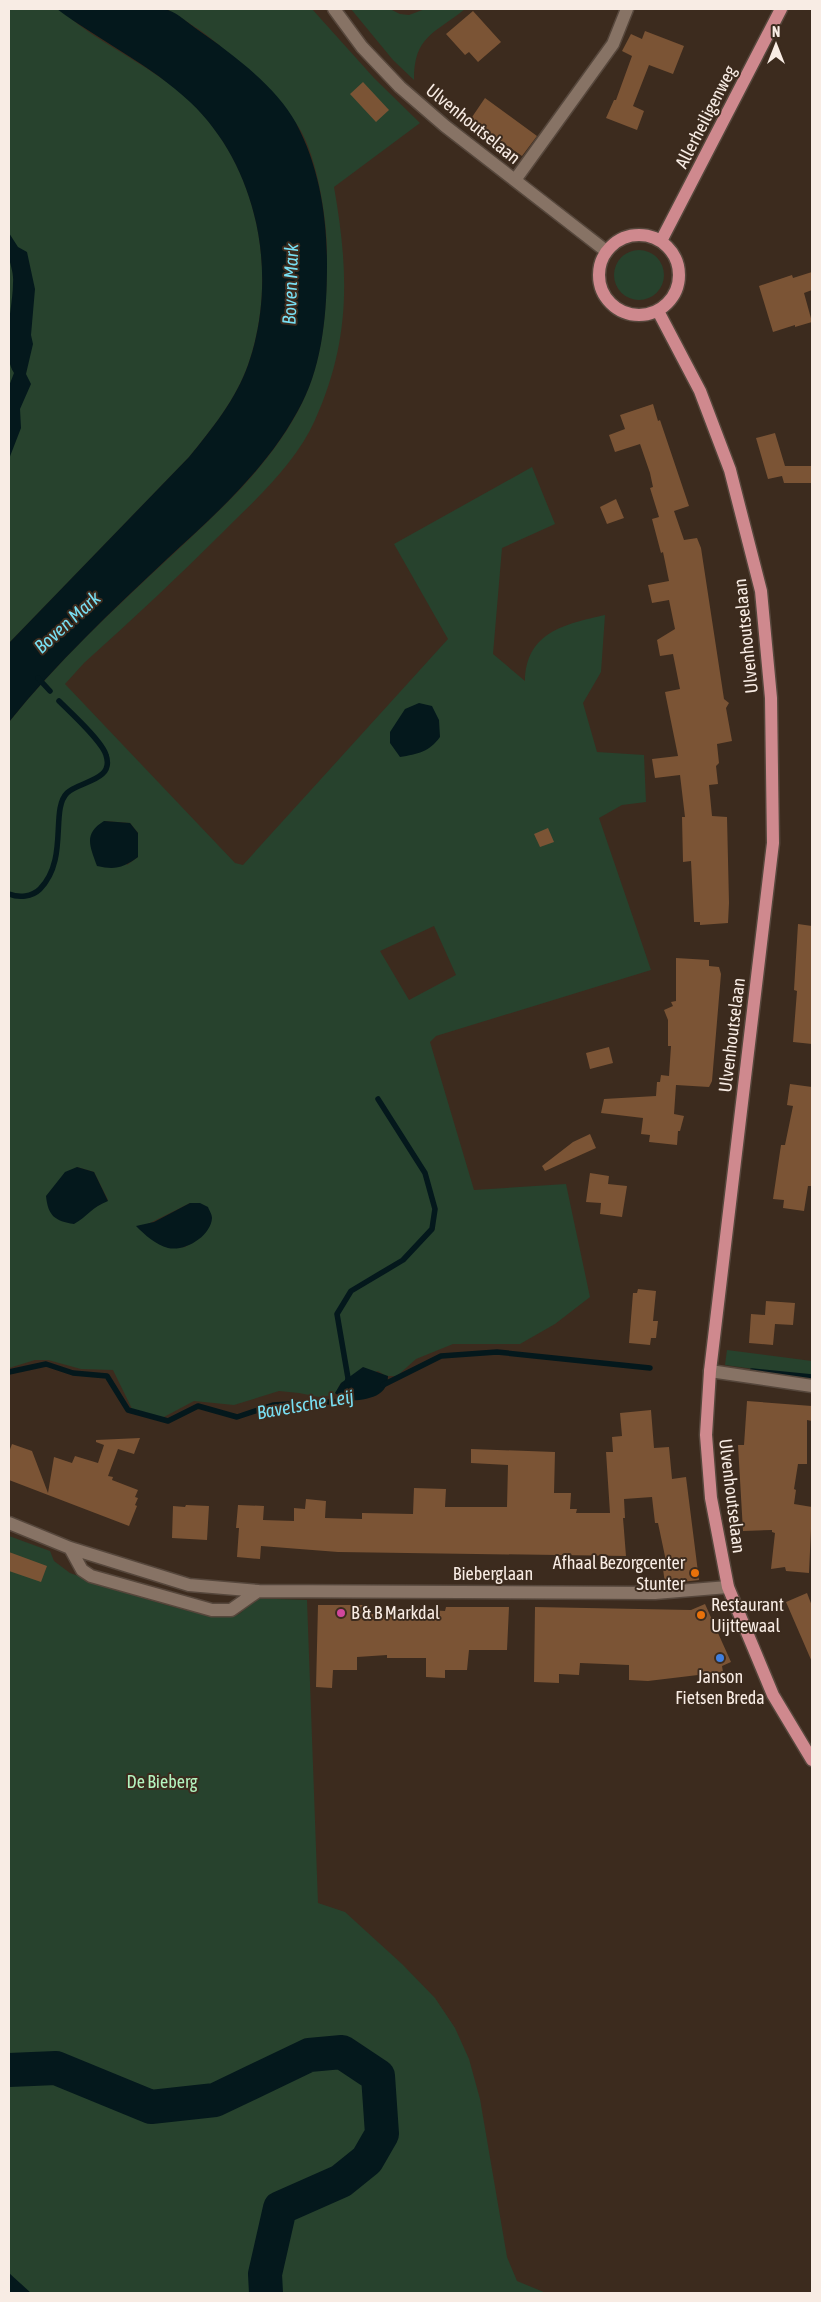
<svg xmlns="http://www.w3.org/2000/svg" width="821" height="2302" font-family="'Asap Condensed',sans-serif">
	<style>
		.green { fill: #27422d; fill-rule: evenodd }
		.water { fill: #04181c }
		.lines { fill: none; stroke-linecap: round; stroke-linejoin: round }
		.stream { stroke: #04181c; stroke-width: 5.5 }
		.river { stroke: #04181c; stroke-width: 34 }
		.building { fill: #7b5435 }
		.minor-casing { stroke: #56473c; stroke-width: 15 }
		.major-casing { stroke: #56473c; stroke-width: 15 }
		.minor { stroke: #877365; stroke-width: 12 }
		.major { stroke: #cf898e; stroke-width: 12 }
		.food-dot { fill: #e8710a; stroke: #3c2b1e; stroke-width: 2 }
		.hotel-dot { fill: #d1479c; stroke: #3c2b1e; stroke-width: 2 }
		.shop-dot { fill: #3f7fe0; stroke: #3c2b1e; stroke-width: 2 }
		.labels { text-anchor: middle; stroke-width: 4; stroke-linejoin: round; paint-order: stroke }
		.street-label { font-size: 18px; fill: #f8ece4; stroke: #3c2b1e }
		.poi-label { font-size: 18px; fill: #f8ece4; stroke: #3c2b1e; text-anchor: start }
		.park-label { font-size: 18px; fill: #b3f5c0; stroke: #3c2b1e }
		.water-label { font-size: 19px; font-style: italic; fill: #79dff3; stroke: #3c2b1e }
	</style>
	<rect width="100%" height="100%" fill="#3c2b1e"/>
	<path class="green" d="M 9,9 C 19,9 50,6 58,9 C 65,12 72,20 79,25 C 95,37 113,47 130,58 C 151,71 172,84 191,102 C 259,168 279,276 248,365 C 236,399 212,429 189,457 L 9,643 Z
		M 167,9 L 312,9 L 374,78 L 420,123 L 334,187 C 349,272 351,340 315,420 C 296,463 257,498 224,531 C 179,576 132,620 84,663 L 65,684 L 235,863 L 243,865 L 448,639 L 394,544 L 532,467 L 555,524 L 502,548 L 493,654 L 525,681 C 526,632 565,624 605,615 L 601,672 L 583,703 L 597,752 L 644,755 L 646,802 L 622,805 L 599,818 L 651,970 L 436,1036 L 430,1042 L 474,1190 L 566,1184 L 590,1297 L 555,1324 L 520,1344 L 453,1344 L 416,1359 L 397,1376 L 386,1376 L 378,1371 L 341,1383 L 334,1395 L 319,1397 L 299,1393 L 279,1391 L 234,1405 L 194,1401 L 162,1418 L 145,1417 L 134,1413 L 113,1370 L 81,1369 L 48,1360 L 35,1360 L 9,1368 L 9,722 C 57,662 113,610 169,558 C 219,511 273,464 303,401 C 325,355 327,301 327,251 C 327,218 316,148 295,122 C 286,110 273,100 263,90 C 248,75 234,59 219,45 C 203,31 184,20 167,9 ZM 104,821 L 130,823 L 138,833 L 138,857 L 127,865 ZM 434,926 L 456,975 L 409,1000 L 380,951 ZM 77,1167 L 94,1172 L 108,1200 L 90,1210 ZM 190,1203 L 201,1237 L 185,1247 L 169,1248 L 146,1225 Z
		M 351,9 L 390,9 L 400,14 L 409,15 L 425,9 L 465,9 C 434,34 414,36 414,80 L 393,60 Z
		M614 275a25 25 0 1 1 50 0a25 25 0 1 1-50 0Z
		M 727,1350 L 812,1361 L 812,1377 L 725,1365 Z
		M 9,1536 L 50,1551 L 54,1561 L 70,1573 C 100,1583 215,1627 239,1614 C 245,1610 248,1604 249,1598 L 307,1600 L 318,1903 L 345,1912 L 402,1964 L 435,1998 L 455,2028 L 469,2059 L 480,2099 L 507,2257 L 517,2281 L 546,2293 L 9,2293 Z"/>
	<path class="water" d="M 57,9 C 84,9 111,9 138,9 C 147,9 160,6 168,10 C 179,14 188,23 198,30 C 231,53 276,86 296,123 C 319,166 327,216 327,265 C 327,310 323,362 302,403 C 270,466 218,512 167,559 C 112,611 56,663 9,722 L 9,643 L 189,457 C 212,429 236,399 248,365 C 279,277 259,167 190,102 C 151,65 100,41 57,9 Z
		M 9,233 L 18,247 L 27,252 L 35,289 L 31,335 L 33,344 L 26,374 L 31,384 L 20,409 L 21,428 L 9,459 L 9,386 L 14,373 C 0,351 13,309 13,283 C 14,273 10,265 9,256 C 8,249 9,241 9,233 Z
		M 419,703 L 432,706 L 439,720 L 440,737 C 429,752 418,754 400,757 L 390,743 L 390,732 L 405,709 Z
		M 104,821 L 130,823 L 138,833 L 138,857 C 123,868 115,870 97,866 C 90,846 83,834 104,821 Z
		M 77,1167 L 94,1172 L 108,1201 C 92,1207 88,1216 74,1224 C 55,1221 48,1216 46,1196 L 65,1172 Z
		M 190,1203 L 200,1203 L 208,1207 C 209,1210 212,1214 212,1218 C 211,1236 185,1252 168,1248 C 156,1245 145,1235 136,1226 L 154,1222 Z
		M 363,1367 L 388,1376 C 388,1399 363,1400 345,1401 L 335,1393 L 341,1383 Z
		M 9,2273 L 31,2293 L 9,2293 Z"/>
	<g class="lines">
		<path class="stream" d="M 38,678 L 50,691
			M 9,894 C 19,898 32,897 40,889 C 69,859 50,810 67,793 C 79,781 115,781 106,755 C 102,741 70,712 59,701
			M 752,1371 L 812,1377
			M 9,1372 L 46,1364 L 73,1373 L 107,1376 L 128,1410 L 168,1421 L 198,1406 L 237,1417 L 273,1405 L 345,1401 L 351,1398
			M 347,1385 L 348,1378 L 337,1314 L 351,1291 L 403,1260 L 432,1229 L 435,1209 L 425,1173 L 378,1099
			M 383,1385 L 441,1356 L 497,1352 L 650,1368"/>
		<path class="river" d="M 9,2070 L 56,2068 L 151,2107 L 215,2100 L 309,2055 L 342,2052 L 378,2076 L 382,2134 L 367,2160 L 341,2181 L 280,2208 L 265,2274 L 266,2293"/>
	</g>
	<path class="building" d="M 473,11 L 501,42 L 478,62 L 469,52 L 465,55 L 446,34 Z
		M 645,31 L 684,46 L 673,74 L 649,65 L 633,106 L 644,111 L 637,130 L 606,118 L 614,100 L 616,100 L 632,56 L 622,51 L 631,34 L 642,39 Z
		M 363,82 L 389,110 L 376,122 L 350,94 Z
		M 485,98 L 537,136 L 522,156 L 470,120 Z
		M 812,272 L 812,290 L 804,293 L 812,322 L 795,327 L 795,325 L 773,332 L 759,286 L 792,275 L 793,278 Z
		M 653,404 L 658,421 L 660,420 L 689,506 L 674,511 L 684,540 L 697,538 L 701,548 L 724,699 L 729,703 L 726,708 L 732,741 L 717,744 L 719,763 L 716,766 L 718,784 L 709,785 L 712,816 L 727,817 L 729,903 L 728,923 L 700,925 L 700,922 L 694,922 L 691,861 L 683,862 L 682,817 L 685,817 L 680,775 L 655,778 L 652,759 L 678,756 L 665,692 L 680,689 L 673,654 L 660,656 L 657,640 L 675,629 L 669,600 L 652,603 L 648,585 L 669,581 L 663,552 L 661,553 L 652,519 L 659,517 L 650,488 L 653,487 L 650,473 L 640,444 L 615,452 L 609,435 L 625,429 L 620,415 Z
		M 775,433 L 785,466 L 812,466 L 812,483 L 784,483 L 782,476 L 768,479 L 756,438 Z
		M 616,499 L 624,518 L 607,524 L 600,507 Z
		M 548,828 L 554,842 L 540,847 L 534,834 Z
		M 798,924 L 812,926 L 812,1044 L 793,1042 L 797,991 L 794,990 Z
		M 676,958 L 709,960 L 709,966 L 719,967 L 721,974 L 712,1081 L 709,1087 L 676,1085 L 674,1114 L 684,1116 L 680,1131 L 678,1131 L 677,1145 L 649,1142 L 650,1135 L 641,1134 L 643,1118 L 601,1113 L 604,1099 L 656,1096 L 657,1082 L 660,1082 L 661,1075 L 669,1076 L 671,1046 L 668,1046 L 668,1020 L 664,1010 L 673,1006 L 671,1002 L 676,1001 Z
		M 609,1047 L 613,1063 L 590,1069 L 586,1053 Z
		M 790,1084 L 812,1087 L 812,1186 L 808,1186 L 804,1211 L 783,1208 L 784,1200 L 773,1199 L 781,1145 L 785,1145 L 793,1106 L 787,1105 Z
		M 590,1134 L 596,1148 L 545,1171 L 542,1166 L 573,1142 Z
		M 590,1173 L 609,1176 L 608,1184 L 627,1186 L 622,1217 L 600,1214 L 601,1203 L 586,1202 Z
		M 638,1289 L 656,1291 L 653,1321 L 658,1321 L 656,1338 L 651,1338 L 650,1345 L 629,1343 L 633,1293 L 637,1293 Z
		M 766,1301 L 795,1303 L 793,1325 L 775,1324 L 773,1345 L 749,1343 L 751,1314 L 765,1315 Z
		M 747,1401 L 812,1406 L 812,1421 L 807,1420 L 807,1464 L 798,1464 L 794,1489 L 796,1490 L 794,1504 L 812,1507 L 809,1573 L 786,1571 L 785,1567 L 771,1569 L 775,1533 L 772,1532 L 772,1530 L 743,1531 L 738,1445 L 744,1445 Z
		M 651,1410 L 654,1448 L 669,1447 L 672,1479 L 686,1477 L 699,1580 L 665,1584 L 662,1561 L 666,1561 L 658,1523 L 655,1523 L 652,1497 L 624,1499 L 625,1518 L 623,1518 L 626,1556 L 338,1552 L 261,1546 L 260,1559 L 237,1557 L 239,1528 L 236,1528 L 238,1505 L 264,1506 L 263,1520 L 294,1521 L 294,1508 L 305,1509 L 306,1499 L 326,1501 L 325,1518 L 362,1519 L 362,1513 L 413,1514 L 414,1488 L 446,1489 L 445,1507 L 507,1507 L 508,1465 L 471,1463 L 471,1449 L 555,1452 L 554,1493 L 571,1493 L 570,1509 L 577,1509 L 576,1513 L 610,1513 L 606,1452 L 613,1452 L 612,1437 L 622,1436 L 620,1413 Z
		M 140,1438 L 134,1454 L 118,1449 L 108,1476 L 113,1477 L 112,1480 L 138,1490 L 135,1497 L 138,1498 L 135,1505 L 137,1506 L 129,1526 L 9,1480 L 9,1452 L 12,1444 L 32,1451 L 48,1493 L 54,1457 L 72,1463 L 75,1456 L 98,1463 L 104,1445 L 96,1442 L 96,1440 Z
		M 186,1505 L 209,1506 L 207,1540 L 172,1538 L 173,1506 L 185,1507 Z
		M 9,1552 L 47,1566 L 41,1582 L 9,1571 Z
		M 807,1593 L 812,1606 L 812,1662 L 786,1602 Z
		M 705,1604 L 731,1662 L 722,1666 L 723,1672 L 648,1681 L 629,1680 L 629,1665 L 580,1663 L 579,1675 L 559,1674 L 559,1683 L 534,1682 L 535,1607 L 691,1610 Z
		M 318,1605 L 369,1605 L 369,1614 L 428,1614 L 428,1610 L 445,1611 L 446,1607 L 509,1607 L 507,1650 L 469,1650 L 467,1670 L 445,1670 L 445,1678 L 426,1677 L 426,1658 L 387,1658 L 387,1655 L 357,1657 L 357,1670 L 333,1670 L 332,1688 L 316,1687 Z"/>
	<g class="lines">
		<g class="minor-casing">
			<path id="minor" d="M 334,9 L 362,47 L 400,87 L 445,126 L 606,251
				M 515,180 L 613,44 L 627,9
				M 710,1371 L 812,1386
				M 9,1523 L 70,1548 L 189,1585 L 258,1591 L 655,1593 L 728,1587
				M 70,1548 L 82,1570 L 91,1576 L 212,1610 L 231,1610 L 258,1591"/>
		</g>
		<g class="major-casing">
			<path id="major" d="M599 275a40 40 0 1 1 80 0a40 40 0 1 1-80 0Z
				M 661,241 L 781,9
				M 658,311 L 700,391 L 730,470 L 761,591 L 771,698 L 773,843 L 710,1371 L 706,1435 L 711,1498 L 728,1587 L 773,1695 L 812,1760"/>
		</g>
		<use href="#minor" class="minor"/>
		<use href="#major" class="major"/>
	</g>
	<g class="food-dot">
		<circle cx="695" cy="1573" r="5"/>
		<circle cx="701" cy="1615" r="5"/>
	</g>
	<circle class="hotel-dot" cx="341" cy="1613" r="5"/>
	<circle class="shop-dot" cx="720" cy="1658" r="5"/>
	<g class="labels">
		<g class="street-label">
			<text transform="translate(706 117) rotate(-63)" y="6">Allerheiligenweg</text>
			<text transform="translate(473 124) rotate(39)" y="6">Ulvenhoutselaan</text>
			<text transform="translate(746 636) rotate(-96)" y="6">Ulvenhoutselaan</text>
			<text transform="translate(732 1035) rotate(-83)" y="6">Ulvenhoutselaan</text>
			<text transform="translate(732 1496) rotate(83)" y="6">Ulvenhoutselaan</text>
			<text x="493" y="1580">Bieberglaan</text>
		</g>
		<g class="poi-label">
			<text x="685" y="1569" text-anchor="end">Afhaal Bezorgcenter<tspan x="685" dy="21">Stunter</tspan></text>
			<text x="711" y="1611">Restaurant<tspan x="711" dy="21">Uijttewaal</tspan></text>
			<text x="351" y="1619">B &amp; B Markdal</text>
			<text x="720" y="1683" text-anchor="middle">Janson<tspan x="720" dy="21">Fietsen Breda</tspan></text>
		</g>
		<g class="park-label">
			<text x="162" y="1788">De Bieberg</text>
		</g>
		<g class="water-label">
			<text transform="translate(290 284) rotate(-88)" y="7">Boven Mark</text>
			<text transform="translate(67 622) rotate(-42)" y="7">Boven Mark</text>
			<text transform="translate(305 1404) rotate(-10)" y="7">Bavelsche Leij</text>
		</g>
	</g>
	<rect width="821" height="2302" fill="none" stroke="#f8ece4" stroke-width="20"/>
	<g transform="translate(776 45)" stroke="#3c2b1e" stroke-width="4" paint-order="stroke">
	<path d="M0-4L9 19L0 12L-9 19Z" fill="#f8ece4"/>
	<text y="-8" font-size="14" font-weight="bold" text-anchor="middle" fill="#f8ece4">N</text>
	</g>
</svg>
